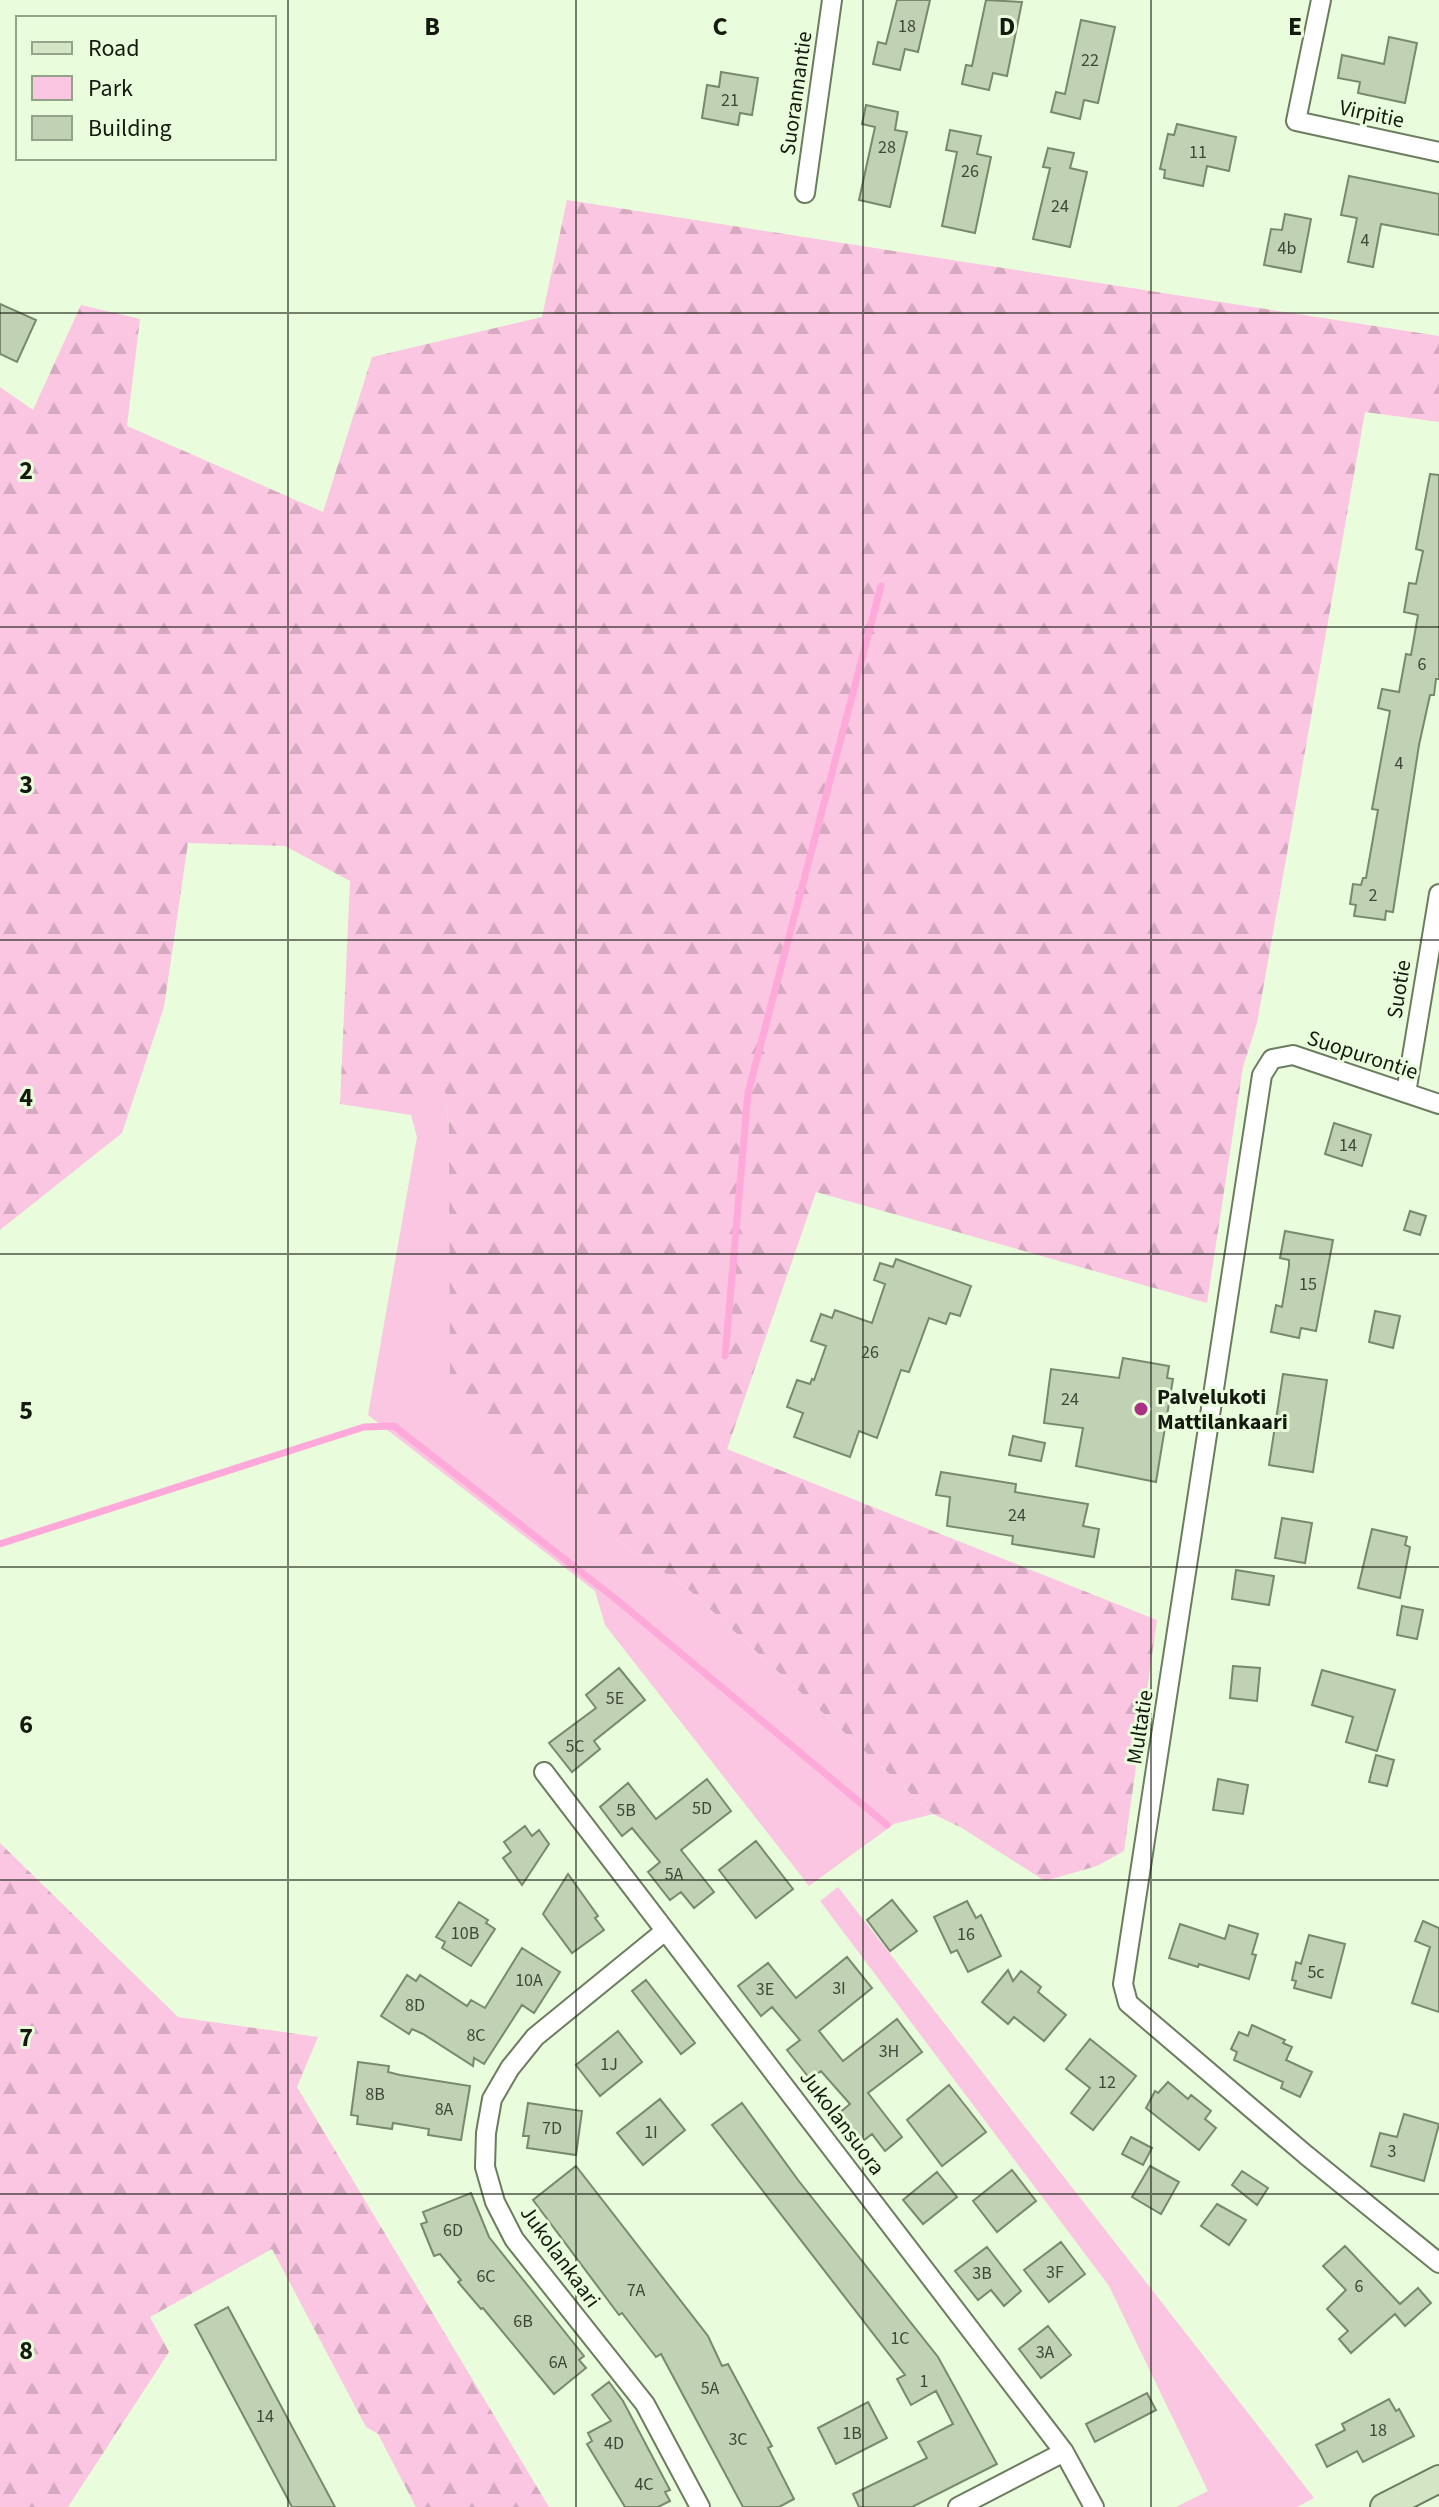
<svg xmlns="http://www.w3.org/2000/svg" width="1439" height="2507" font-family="'Source Sans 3',sans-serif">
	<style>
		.green { fill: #fac6e2 }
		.forest { fill: url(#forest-firs) }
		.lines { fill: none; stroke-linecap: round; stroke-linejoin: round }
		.stream { stroke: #ffa9da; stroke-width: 7 }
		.building { fill: #c0d2b3; stroke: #78896c; stroke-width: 2 }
		.street-casing { stroke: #6b7c5f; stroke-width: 22 }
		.secondary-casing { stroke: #6b7c5f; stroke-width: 30 }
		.street { stroke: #fff; stroke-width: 18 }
		.secondary { stroke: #d4e5c4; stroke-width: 26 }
		.grid { fill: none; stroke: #141a0f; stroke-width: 2; stroke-opacity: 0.55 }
		.poi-dot { fill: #ad3183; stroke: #e9fcdc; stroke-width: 3 }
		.labels { text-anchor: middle; stroke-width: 6; stroke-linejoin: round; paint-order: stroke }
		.number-label { font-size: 18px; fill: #3f4838 }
		.street-label { font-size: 22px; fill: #141a0f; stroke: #e9fcdc }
		.poi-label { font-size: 22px; font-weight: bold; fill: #141a0f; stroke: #e9fcdc; text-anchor: start }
		.grid-label { font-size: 26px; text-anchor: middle; font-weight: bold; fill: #141a0f; stroke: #e9fcdc; stroke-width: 6; stroke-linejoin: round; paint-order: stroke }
	</style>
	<defs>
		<pattern id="forest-firs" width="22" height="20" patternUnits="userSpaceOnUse" patternTransform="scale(2)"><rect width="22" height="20" fill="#fac6e2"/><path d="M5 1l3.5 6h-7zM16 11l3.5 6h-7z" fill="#d5aac1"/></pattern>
	</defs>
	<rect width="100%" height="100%" fill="#e9fcdc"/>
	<path class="green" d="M 445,1090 L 449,1129 L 606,1532 L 688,1589 L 933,1814 L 894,1824 L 809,1886 L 605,1625 L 595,1591 L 368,1415 L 417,1137 L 411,1115 L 340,1104 Z
		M 838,1887 L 1276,2449 L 1314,2498 L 1297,2507 L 1176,2507 L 1208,2491 L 1109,2286 L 820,1901 Z"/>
	<path class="forest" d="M 567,200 L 1439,336 L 1439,422 L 1365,412 L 1257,1023 L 1243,1067 L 1207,1303 L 816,1192 L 727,1449 L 1157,1620 L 1124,1851 L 1097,1866 L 1045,1881 L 962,1828 L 933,1814 L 688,1589 L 606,1532 L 450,1390 L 449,1129 L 445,1091 L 340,1104 L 350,881 L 285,846 L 188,843 L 164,1007 L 122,1133 L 0,1230 L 0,387 L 33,410 L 81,305 L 140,319 L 127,426 L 323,512 L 372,357 L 542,317 Z
		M 0,1843 L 178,2017 L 318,2037 L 297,2087 L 549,2507 L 416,2507 L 378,2434 L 366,2427 L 272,2249 L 150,2317 L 169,2352 L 68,2507 L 0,2507 Z"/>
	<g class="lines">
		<path class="stream" d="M 725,1356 L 748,1093 L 881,586
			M 0,1544 L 364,1427 L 394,1426 L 617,1600 L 887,1825"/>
	</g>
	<path class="building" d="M 897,0 L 930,0 L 918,52 L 905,49 L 900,70 L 873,64 L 878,42 L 886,44 Z
		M 986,0 L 1022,2 L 1007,76 L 993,73 L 989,90 L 962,84 L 966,65 L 972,66 Z
		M 1081,20 L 1115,27 L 1098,103 L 1084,100 L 1080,119 L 1051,112 L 1056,92 L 1065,94 Z
		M 1389,37 L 1417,43 L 1405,103 L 1358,93 L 1360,82 L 1338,78 L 1342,55 L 1384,64 Z
		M 721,72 L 758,78 L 752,115 L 740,113 L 738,125 L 702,118 L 707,85 L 719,87 Z
		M 866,105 L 898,112 L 895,130 L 907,132 L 890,207 L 859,200 L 875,127 L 862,124 Z
		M 1177,124 L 1236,137 L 1229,171 L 1207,166 L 1203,186 L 1164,178 L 1165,170 L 1160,169 L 1168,134 L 1174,135 Z
		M 950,130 L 981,136 L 977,154 L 991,157 L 975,233 L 942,226 L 957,152 L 946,150 Z
		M 1048,148 L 1074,153 L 1070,168 L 1087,172 L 1070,247 L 1033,239 L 1050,168 L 1043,167 Z
		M 1349,176 L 1439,194 L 1439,235 L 1381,224 L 1373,267 L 1348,262 L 1357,218 L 1341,215 Z
		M 1285,214 L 1311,219 L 1301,272 L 1264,265 L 1271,229 L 1282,230 Z
		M 0,304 L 36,320 L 17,362 L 0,354 Z
		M 1430,474 L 1439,475 L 1439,679 L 1436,679 L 1434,695 L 1430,695 L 1419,745 L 1393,912 L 1386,911 L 1385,920 L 1354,916 L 1356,905 L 1350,904 L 1353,884 L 1361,885 L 1363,878 L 1366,878 L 1378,810 L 1372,809 L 1390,711 L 1378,708 L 1382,689 L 1399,692 L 1406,654 L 1411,655 L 1418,615 L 1404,612 L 1409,583 L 1416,584 L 1423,551 L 1416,549 Z
		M 1334,1123 L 1371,1135 L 1362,1166 L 1325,1154 Z
		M 1410,1211 L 1426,1216 L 1420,1235 L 1404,1230 Z
		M 1285,1231 L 1333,1240 L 1316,1331 L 1301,1328 L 1299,1338 L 1271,1332 L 1276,1305 L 1282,1307 L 1289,1266 L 1289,1260 L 1280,1258 Z
		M 896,1259 L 971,1286 L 960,1316 L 950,1313 L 946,1324 L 929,1318 L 909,1372 L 901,1370 L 877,1438 L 859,1431 L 850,1457 L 794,1437 L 803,1413 L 787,1407 L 797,1380 L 810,1384 L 812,1379 L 814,1380 L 826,1346 L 811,1341 L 821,1314 L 832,1318 L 835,1310 L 872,1323 L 885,1284 L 874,1280 L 880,1263 L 893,1267 Z
		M 1375,1311 L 1400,1316 L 1393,1348 L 1369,1342 Z
		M 1123,1358 L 1169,1366 L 1167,1378 L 1173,1379 L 1156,1482 L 1076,1466 L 1083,1428 L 1044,1423 L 1051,1369 L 1119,1378 Z
		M 1283,1374 L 1327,1380 L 1313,1472 L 1269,1465 Z
		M 1013,1436 L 1045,1443 L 1041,1461 L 1009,1455 Z
		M 941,1472 L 1016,1484 L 1015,1492 L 1088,1504 L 1083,1526 L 1099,1529 L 1094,1557 L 1012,1544 L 1013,1536 L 947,1526 L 950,1497 L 936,1495 Z
		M 1282,1518 L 1312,1523 L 1305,1563 L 1275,1558 Z
		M 1372,1529 L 1407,1537 L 1405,1545 L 1410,1547 L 1400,1598 L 1358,1588 Z
		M 1236,1570 L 1274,1576 L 1269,1605 L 1232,1599 Z
		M 1402,1606 L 1423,1610 L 1417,1639 L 1397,1635 Z
		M 1233,1666 L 1260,1668 L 1257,1701 L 1230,1698 Z
		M 619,1668 L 645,1700 L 594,1741 L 600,1749 L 572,1772 L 549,1743 L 596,1708 L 586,1695 Z
		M 1322,1670 L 1395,1690 L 1377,1751 L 1346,1742 L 1353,1717 L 1312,1705 Z
		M 1376,1755 L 1394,1760 L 1387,1786 L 1369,1782 Z
		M 707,1779 L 731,1811 L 681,1850 L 714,1892 L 694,1908 L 681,1892 L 670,1900 L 648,1872 L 660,1862 L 632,1828 L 622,1836 L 600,1807 L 628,1783 L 656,1819 Z
		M 1218,1779 L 1248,1785 L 1243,1814 L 1213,1810 Z
		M 525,1826 L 532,1836 L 539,1830 L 549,1844 L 522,1885 L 503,1858 L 511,1852 L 504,1842 Z
		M 756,1841 L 793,1889 L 756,1918 L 719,1870 Z
		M 568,1874 L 598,1916 L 595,1918 L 604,1930 L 572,1953 L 543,1914 Z
		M 892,1900 L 917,1931 L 890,1951 L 867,1920 Z
		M 967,1901 L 976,1918 L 981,1915 L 1001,1956 L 968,1972 L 957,1950 L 951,1953 L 934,1917 Z
		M 459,1902 L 488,1920 L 486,1923 L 495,1929 L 471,1966 L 442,1948 L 445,1942 L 436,1937 Z
		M 1423,1921 L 1439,1928 L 1439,2012 L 1412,2003 L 1430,1947 L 1415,1941 Z
		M 1180,1924 L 1225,1939 L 1229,1925 L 1258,1934 L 1252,1954 L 1256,1955 L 1249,1979 L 1199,1964 L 1198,1967 L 1169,1958 Z
		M 1309,1935 L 1345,1944 L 1331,1998 L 1294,1988 L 1296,1981 L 1292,1980 L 1296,1962 L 1301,1964 Z
		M 522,1948 L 560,1972 L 534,2013 L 522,2005 L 484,2064 L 474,2058 L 473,2066 L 423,2034 L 412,2029 L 409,2034 L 381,2016 L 407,1975 L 416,1981 L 420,1975 L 467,2006 L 471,2000 L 485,2008 Z
		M 847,1957 L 872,1988 L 819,2031 L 843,2061 L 897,2019 L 922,2052 L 868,2093 L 902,2137 L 885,2151 L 872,2134 L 859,2144 L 837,2115 L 850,2104 L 821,2071 L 810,2079 L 787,2050 L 800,2040 L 772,2007 L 761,2016 L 738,1986 L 768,1963 L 796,1998 Z
		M 1008,1970 L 1013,1981 L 1021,1971 L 1041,1987 L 1038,1992 L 1066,2015 L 1044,2041 L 1014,2017 L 1008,2024 L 982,2002 Z
		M 646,1980 L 695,2043 L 681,2054 L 632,1991 Z
		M 1252,2025 L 1285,2040 L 1283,2043 L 1292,2047 L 1286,2060 L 1312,2072 L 1300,2097 L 1281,2088 L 1283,2082 L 1234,2060 L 1237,2052 L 1231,2049 L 1239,2032 L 1248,2036 Z
		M 618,2031 L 642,2062 L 600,2096 L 576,2065 Z
		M 1090,2039 L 1136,2076 L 1093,2130 L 1071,2113 L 1090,2088 L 1066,2069 Z
		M 358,2062 L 389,2066 L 388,2072 L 400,2075 L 470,2086 L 461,2140 L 428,2135 L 429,2129 L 393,2123 L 392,2129 L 357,2124 L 358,2116 L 351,2115 Z
		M 1168,2082 L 1188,2099 L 1191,2095 L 1211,2111 L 1205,2119 L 1216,2128 L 1199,2150 L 1146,2108 L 1155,2091 L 1158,2093 Z
		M 949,2085 L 986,2132 L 942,2166 L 907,2120 Z
		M 660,2099 L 685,2130 L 643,2165 L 617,2133 Z
		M 528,2103 L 582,2111 L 576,2155 L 527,2148 L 529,2136 L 523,2136 Z
		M 742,2103 L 798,2180 L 938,2357 L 997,2464 L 912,2507 L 859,2507 L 853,2494 L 927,2458 L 918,2442 L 953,2424 L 936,2391 L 911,2405 L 897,2379 L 905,2375 L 712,2125 Z
		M 1404,2114 L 1439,2124 L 1424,2181 L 1371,2166 L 1380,2133 L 1397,2137 Z
		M 1131,2137 L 1152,2148 L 1143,2165 L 1122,2154 Z
		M 576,2166 L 708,2336 L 722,2366 L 728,2364 L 772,2446 L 768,2448 L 794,2499 L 779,2507 L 743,2507 L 661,2354 L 656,2357 L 622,2313 L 619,2315 L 533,2200 Z
		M 1150,2166 L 1179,2182 L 1161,2214 L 1132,2197 Z
		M 1012,2170 L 1036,2201 L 997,2232 L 973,2201 Z
		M 1242,2171 L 1268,2188 L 1257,2205 L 1232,2185 Z
		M 937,2172 L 957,2197 L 923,2224 L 903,2200 Z
		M 471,2193 L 489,2237 L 584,2356 L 579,2360 L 586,2368 L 554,2394 L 483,2308 L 481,2309 L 458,2282 L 461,2280 L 440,2254 L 434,2256 L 421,2224 L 427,2222 L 423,2212 Z
		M 1217,2204 L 1246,2220 L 1229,2245 L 1201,2226 Z
		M 1061,2242 L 1085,2274 L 1049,2302 L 1024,2270 Z
		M 1345,2246 L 1400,2304 L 1418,2288 L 1431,2303 L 1405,2326 L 1395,2314 L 1351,2353 L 1339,2339 L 1348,2331 L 1327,2309 L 1346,2290 L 1323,2266 Z
		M 987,2247 L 1021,2291 L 1004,2306 L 991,2290 L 978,2300 L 955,2271 Z
		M 228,2307 L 335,2507 L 292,2507 L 195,2325 Z
		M 1048,2326 L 1071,2355 L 1041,2378 L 1019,2349 Z
		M 609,2382 L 623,2401 L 670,2490 L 665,2492 L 670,2501 L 658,2507 L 625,2507 L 587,2444 L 592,2441 L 588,2433 L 611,2421 L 592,2395 Z
		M 1147,2393 L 1156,2410 L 1095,2442 L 1086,2424 Z
		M 1389,2399 L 1396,2411 L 1399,2409 L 1414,2436 L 1363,2462 L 1357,2451 L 1327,2467 L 1316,2445 L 1345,2430 L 1342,2424 Z
		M 868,2402 L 887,2438 L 836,2464 L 818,2428 Z"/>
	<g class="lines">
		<g class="street-casing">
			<path id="street" d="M 1321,0 L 1296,121 L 1439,152
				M 805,193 L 832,0
				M 1406,1093 L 1439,894
				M 1439,1104 L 1293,1055 L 1272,1059 L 1262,1075 L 1123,1984 L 1128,2003 L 1306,2155 L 1439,2263
				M 544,1772 L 1064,2452 L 1094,2507
				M 665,1931 L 535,2037 L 510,2068 L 492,2099 L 486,2133 L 485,2167 L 495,2202 L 514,2239 L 645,2404 L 700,2507
				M 958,2507 L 1064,2452"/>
		</g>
		<g class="secondary-casing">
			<path id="secondary" d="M 1384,2507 L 1439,2479"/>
		</g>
		<use href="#street" class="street"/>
		<use href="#secondary" class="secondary"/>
	</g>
	<path class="grid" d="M 288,0 L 288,2507M 576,0 L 576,2507M 863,0 L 863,2507M 1151,0 L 1151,2507M 0,313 L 1439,313M 0,627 L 1439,627M 0,940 L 1439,940M 0,1254 L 1439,1254M 0,1567 L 1439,1567M 0,1880 L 1439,1880M 0,2194 L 1439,2194"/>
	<circle class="poi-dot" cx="1141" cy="1409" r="8"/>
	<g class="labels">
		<g class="number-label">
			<text x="907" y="32">18</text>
			<text x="1090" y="66">22</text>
			<text x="730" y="106">21</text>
			<text x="887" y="153">28</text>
			<text x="1198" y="158">11</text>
			<text x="970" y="177">26</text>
			<text x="1060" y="212">24</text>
			<text x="1365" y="246">4</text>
			<text x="1287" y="254">4b</text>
			<text x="1422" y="670">6</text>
			<text x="1399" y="769">4</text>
			<text x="1373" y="901">2</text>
			<text x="1348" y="1151">14</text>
			<text x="1308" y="1290">15</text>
			<text x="870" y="1358">26</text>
			<text x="1070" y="1405">24</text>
			<text x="1017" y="1521">24</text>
			<text x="615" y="1704">5E</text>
			<text x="575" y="1752">5C</text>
			<text x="702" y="1814">5D</text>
			<text x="626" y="1816">5B</text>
			<text x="674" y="1880">5A</text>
			<text x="465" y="1939">10B</text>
			<text x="966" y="1940">16</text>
			<text x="1316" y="1978">5c</text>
			<text x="529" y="1986">10A</text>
			<text x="839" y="1994">3I</text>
			<text x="765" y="1995">3E</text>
			<text x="415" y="2011">8D</text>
			<text x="476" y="2041">8C</text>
			<text x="889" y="2057">3H</text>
			<text x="609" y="2070">1J</text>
			<text x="1107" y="2088">12</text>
			<text x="375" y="2100">8B</text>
			<text x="444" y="2115">8A</text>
			<text x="552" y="2134">7D</text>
			<text x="651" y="2138">1I</text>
			<text x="1392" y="2157">3</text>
			<text x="453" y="2236">6D</text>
			<text x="1055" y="2278">3F</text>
			<text x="982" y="2279">3B</text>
			<text x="486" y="2282">6C</text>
			<text x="1359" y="2292">6</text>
			<text x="636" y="2296">7A</text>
			<text x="523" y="2327">6B</text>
			<text x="900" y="2344">1C</text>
			<text x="1045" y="2358">3A</text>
			<text x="558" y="2368">6A</text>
			<text x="924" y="2387">1</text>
			<text x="710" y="2394">5A</text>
			<text x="265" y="2422">14</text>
			<text x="1378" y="2436">18</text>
			<text x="852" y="2439">1B</text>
			<text x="738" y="2445">3C</text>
			<text x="614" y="2449">4D</text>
			<text x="644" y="2490">4C</text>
		</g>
		<g class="street-label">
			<text transform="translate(795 93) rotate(-82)" y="8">Suorannantie</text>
			<text transform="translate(1372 113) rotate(12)" y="8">Virpitie</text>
			<text transform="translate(1398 989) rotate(-81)" y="8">Suotie</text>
			<text transform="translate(1363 1054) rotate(18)" y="8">Suopurontie</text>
			<text transform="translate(1139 1727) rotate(-81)" y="8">Multatie</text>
			<text transform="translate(843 2122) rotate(53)" y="8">Jukolansuora</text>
			<text transform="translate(561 2256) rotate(54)" y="8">Jukolankaari</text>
		</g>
		<g class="poi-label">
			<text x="1157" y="1404">Palvelukoti<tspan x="1157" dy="25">Mattilankaari</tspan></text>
		</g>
	</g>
	<g class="grid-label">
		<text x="432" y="35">B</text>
		<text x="720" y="35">C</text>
		<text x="1007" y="35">D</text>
		<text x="1295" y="35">E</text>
		<text x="26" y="479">2</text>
		<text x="26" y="793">3</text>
		<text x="26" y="1106">4</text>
		<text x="26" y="1419">5</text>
		<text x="26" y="1733">6</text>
		<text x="26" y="2046">7</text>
		<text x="26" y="2359">8</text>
	</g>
	<rect x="16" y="16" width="260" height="144" fill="#e9fcdc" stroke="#94a28a" stroke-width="2"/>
	<rect x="32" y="42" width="40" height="12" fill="#d4e5c4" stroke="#94a28a" stroke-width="2"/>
	<text x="88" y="56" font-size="24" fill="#141a0f">Road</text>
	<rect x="32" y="76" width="40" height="24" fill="#fac6e2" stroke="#94a28a" stroke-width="2"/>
	<text x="88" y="96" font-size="24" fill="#141a0f">Park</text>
	<rect x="32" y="116" width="40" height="24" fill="#c0d2b3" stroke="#94a28a" stroke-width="2"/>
	<text x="88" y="136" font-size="24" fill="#141a0f">Building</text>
</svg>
